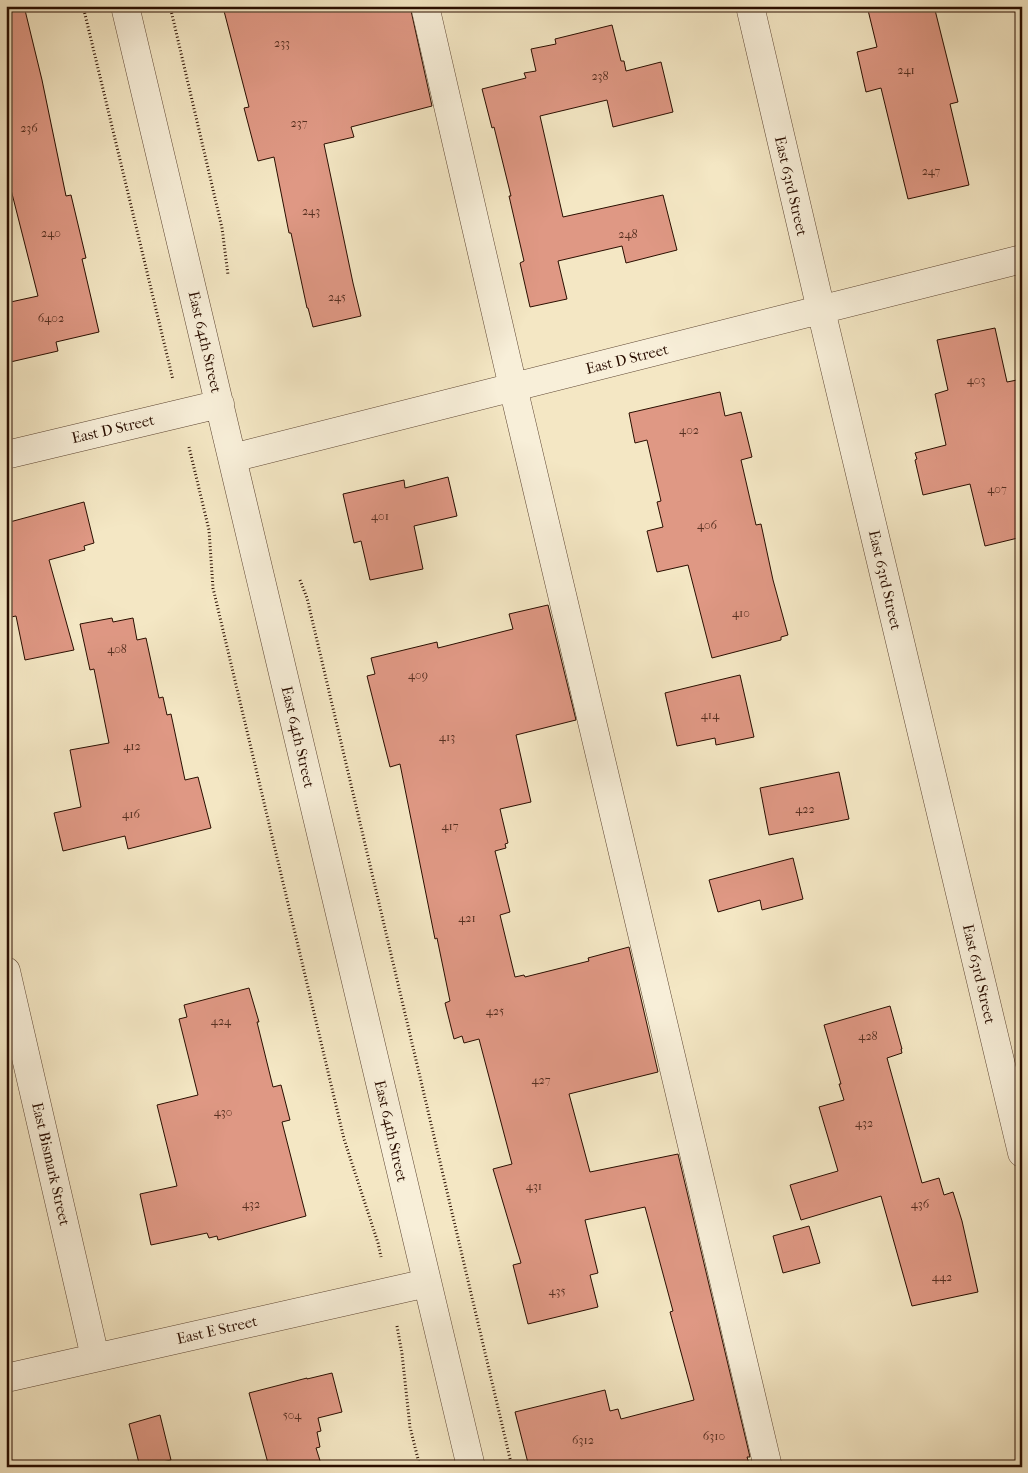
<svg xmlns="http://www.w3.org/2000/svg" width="1028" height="1473" font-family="'IM FELL French Canon',serif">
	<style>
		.building { fill: #df9884; stroke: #2a0e00 }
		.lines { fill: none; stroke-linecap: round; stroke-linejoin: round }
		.minor-casing { stroke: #5c4431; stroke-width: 29 }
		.path { stroke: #2a0e00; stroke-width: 3; stroke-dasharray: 1 2.5; stroke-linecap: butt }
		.minor { stroke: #f8efd9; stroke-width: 28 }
		.labels { text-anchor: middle; stroke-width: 4; stroke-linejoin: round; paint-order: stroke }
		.number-label { font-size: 12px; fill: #573021 }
		.street-label { font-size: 15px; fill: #2a0e00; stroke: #f8efd9 }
	</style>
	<rect width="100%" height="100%" fill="#f4e7c4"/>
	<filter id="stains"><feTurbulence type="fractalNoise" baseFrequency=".004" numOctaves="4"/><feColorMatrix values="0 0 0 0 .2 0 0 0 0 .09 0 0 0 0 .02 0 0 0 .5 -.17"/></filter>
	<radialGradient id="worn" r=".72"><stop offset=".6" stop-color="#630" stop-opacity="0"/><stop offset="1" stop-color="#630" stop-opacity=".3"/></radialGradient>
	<path class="building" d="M 6,6 L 24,6 L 42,80 L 66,196 L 71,195 L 86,258 L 82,259 L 99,332 L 56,342 L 58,351 L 6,363 L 6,303 L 38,296 L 6,170 Z
		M 244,6 L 349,6 L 355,11 L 372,6 L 410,6 L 432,106 L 351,127 L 354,137 L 324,144 L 353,283 L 361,316 L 313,327 L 308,308 L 307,308 L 291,233 L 289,233 L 274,157 L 258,161 L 244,108 L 249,107 L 224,11 Z
		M 867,6 L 934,6 L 958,102 L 950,104 L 969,185 L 908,199 L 881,88 L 866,92 L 857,52 L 877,47 Z
		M 612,25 L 621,61 L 624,61 L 626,71 L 661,62 L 673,112 L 613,127 L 607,100 L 540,116 L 563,217 L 663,195 L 677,250 L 626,263 L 622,246 L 558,261 L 567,299 L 530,307 L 520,263 L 524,261 L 509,196 L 511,196 L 494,127 L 492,128 L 482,89 L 526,78 L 524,73 L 536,71 L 531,49 L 556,44 L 555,39 Z
		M 995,328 L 1007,382 L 1022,379 L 1022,537 L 985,546 L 970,484 L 923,495 L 915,460 L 917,459 L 915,453 L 946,445 L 935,394 L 948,390 L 937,340 Z
		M 720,392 L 725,416 L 741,412 L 752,457 L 741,460 L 756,525 L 761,524 L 773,580 L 788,635 L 781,637 L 781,640 L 712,658 L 688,565 L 657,572 L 647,531 L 663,527 L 657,502 L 661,501 L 647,440 L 635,443 L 629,413 Z
		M 448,477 L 457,516 L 414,526 L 423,569 L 370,580 L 361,541 L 354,543 L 343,494 L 404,480 L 405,488 Z
		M 84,502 L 94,543 L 84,546 L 85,550 L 49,560 L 74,650 L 25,660 L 16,616 L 6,618 L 6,523 Z
		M 548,605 L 576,720 L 516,735 L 531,802 L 500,809 L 508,843 L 505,844 L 506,848 L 495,851 L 510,912 L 500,915 L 515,977 L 524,975 L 525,977 L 589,961 L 588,958 L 629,947 L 658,1072 L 569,1094 L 590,1172 L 678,1154 L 750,1457 L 747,1457 L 750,1467 L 529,1467 L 515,1412 L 605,1390 L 610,1411 L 618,1409 L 621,1419 L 694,1400 L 670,1312 L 673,1311 L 645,1207 L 585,1220 L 598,1273 L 590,1275 L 598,1307 L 528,1324 L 513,1265 L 521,1263 L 493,1169 L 512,1164 L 479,1039 L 464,1043 L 462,1036 L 454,1039 L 445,1003 L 450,1001 L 437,938 L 435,939 L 400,764 L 390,767 L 367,676 L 375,674 L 371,658 L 437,642 L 438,648 L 513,629 L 509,614 Z
		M 112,618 L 113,622 L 133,618 L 137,640 L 146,638 L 159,698 L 163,697 L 167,715 L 171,714 L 185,780 L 198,777 L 211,828 L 128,849 L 125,836 L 63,851 L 54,813 L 81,807 L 70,750 L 109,743 L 94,669 L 90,670 L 80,624 Z
		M 740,675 L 754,737 L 716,745 L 715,738 L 677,746 L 665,693 Z
		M 839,772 L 849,819 L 769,835 L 760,788 Z
		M 793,858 L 803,899 L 762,910 L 760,900 L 718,912 L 709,880 Z
		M 249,988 L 259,1022 L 257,1022 L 273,1087 L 281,1085 L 290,1120 L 282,1122 L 306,1216 L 218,1240 L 217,1236 L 209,1238 L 207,1233 L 151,1245 L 140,1194 L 177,1186 L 157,1105 L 198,1095 L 179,1019 L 187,1017 L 184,1005 Z
		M 890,1006 L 902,1049 L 901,1049 L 902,1053 L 887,1058 L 922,1183 L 939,1178 L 944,1195 L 953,1192 L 962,1221 L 978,1292 L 912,1306 L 881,1196 L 801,1220 L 790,1185 L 838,1171 L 819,1107 L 844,1100 L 839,1084 L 841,1084 L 824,1025 Z
		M 809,1226 L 820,1263 L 783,1273 L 773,1236 Z
		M 332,1373 L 342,1412 L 318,1418 L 321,1431 L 317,1432 L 320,1447 L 316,1448 L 322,1467 L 269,1467 L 249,1393 L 307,1378 L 307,1379 Z
		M 160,1415 L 171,1460 L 140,1467 L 129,1424 Z"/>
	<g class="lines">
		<g class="minor-casing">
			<path id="minor" d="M 125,6 L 471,1467
				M 425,6 L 513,387 L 768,1467
				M 750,6 L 821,310 L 1022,1153
				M 6,455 L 220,404
				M 232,458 L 1022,259
				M 6,971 L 95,1357
				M 6,1378 L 427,1283"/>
		</g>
		<path class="path" d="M 83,6 L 173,380
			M 170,6 L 222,228 L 228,275
			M 189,447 L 209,530 L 213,588 L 344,1139 L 378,1243 L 381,1257
			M 300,580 L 307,598 L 512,1467
			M 397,1326 L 402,1354 L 410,1427 L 420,1467"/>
		<use href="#minor" class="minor"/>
	</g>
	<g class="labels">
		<g class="number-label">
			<text x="282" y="47">233</text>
			<text x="906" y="74">241</text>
			<text x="600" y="80">238</text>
			<text x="299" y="127">237</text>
			<text x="29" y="132">236</text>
			<text x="931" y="175">247</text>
			<text x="311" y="215">243</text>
			<text x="51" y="237">240</text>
			<text x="628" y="238">248</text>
			<text x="337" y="301">245</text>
			<text x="51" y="322">6402</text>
			<text x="976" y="384">403</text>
			<text x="689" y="434">402</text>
			<text x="997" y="493">407</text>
			<text x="380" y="520">401</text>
			<text x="707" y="529">406</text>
			<text x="741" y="617">410</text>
			<text x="117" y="653">408</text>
			<text x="418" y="679">409</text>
			<text x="710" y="719">414</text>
			<text x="447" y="741">413</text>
			<text x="132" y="750">412</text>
			<text x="805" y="813">422</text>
			<text x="131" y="818">416</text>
			<text x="450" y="830">417</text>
			<text x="467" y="922">421</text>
			<text x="495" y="1015">425</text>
			<text x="221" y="1025">424</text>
			<text x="868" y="1040">428</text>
			<text x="541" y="1084">427</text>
			<text x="223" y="1116">430</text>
			<text x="864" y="1127">432</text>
			<text x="534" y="1190">431</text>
			<text x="251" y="1208">432</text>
			<text x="920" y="1208">436</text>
			<text x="942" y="1281">442</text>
			<text x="557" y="1295">435</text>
			<text x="292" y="1419">504</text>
			<text x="714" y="1440">6310</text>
			<text x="583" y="1444">6312</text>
		</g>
		<g class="street-label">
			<text transform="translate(791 186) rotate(77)" y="5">East 63rd Street</text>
			<text transform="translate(205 342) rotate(77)" y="5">East 64th Street</text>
			<text transform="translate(627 359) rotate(-14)" y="5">East D Street</text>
			<text transform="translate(113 429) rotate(-13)" y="5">East D Street</text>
			<text transform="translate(885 580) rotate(77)" y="5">East 63rd Street</text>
			<text transform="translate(298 737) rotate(77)" y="5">East 64th Street</text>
			<text transform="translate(979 974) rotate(77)" y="5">East 63rd Street</text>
			<text transform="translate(391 1131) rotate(77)" y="5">East 64th Street</text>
			<text transform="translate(51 1164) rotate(77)" y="5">East Bismark Street</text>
			<text transform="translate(217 1330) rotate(-13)" y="5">East E Street</text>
		</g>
	</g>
	<rect width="1028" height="1473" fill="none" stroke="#f4e7c4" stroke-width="25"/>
	<rect x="8" y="8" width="1013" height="1458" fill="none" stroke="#2a0e00" stroke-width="2.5"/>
	<rect x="12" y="12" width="1003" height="1448" fill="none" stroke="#2a0e00"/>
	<rect width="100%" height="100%" filter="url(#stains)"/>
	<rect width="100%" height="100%" fill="url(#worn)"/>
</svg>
